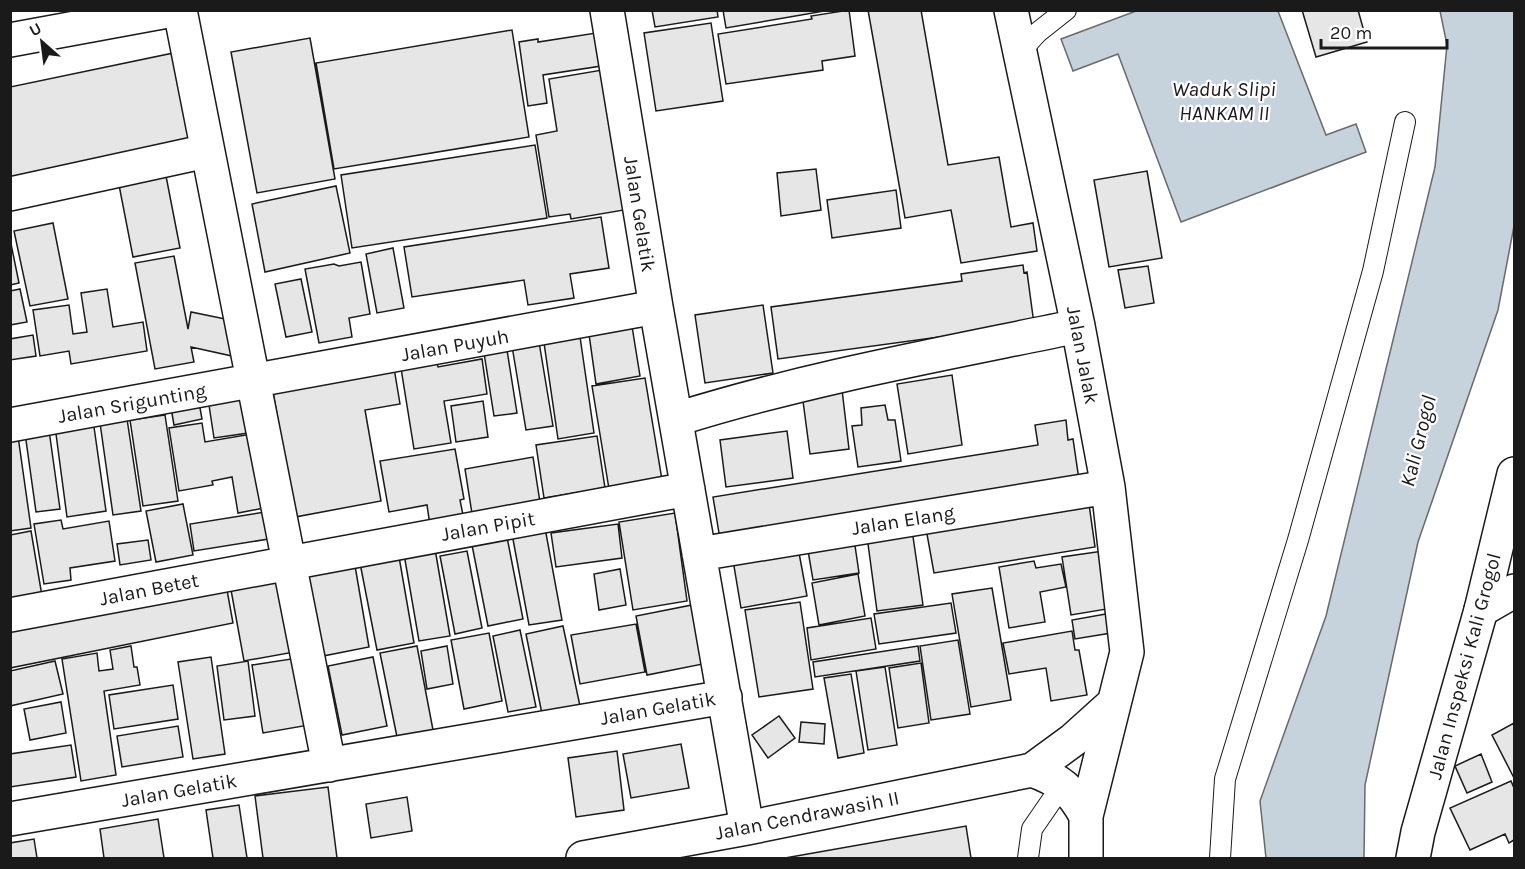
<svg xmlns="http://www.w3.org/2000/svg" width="1525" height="869" font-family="Karla,sans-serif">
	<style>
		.water { fill: #c6d2dc; stroke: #6a6a6a; stroke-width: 1.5 }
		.building { fill: #e6e6e6; stroke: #1a1a1a; stroke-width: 1.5 }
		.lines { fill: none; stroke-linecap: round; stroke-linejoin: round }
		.service-casing { stroke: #1a1a1a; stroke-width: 22 }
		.minor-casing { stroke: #1a1a1a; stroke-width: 36 }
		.tertiary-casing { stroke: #1a1a1a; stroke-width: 36 }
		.service { stroke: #fff; stroke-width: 20 }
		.minor { stroke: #fff; stroke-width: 33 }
		.tertiary { stroke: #fff; stroke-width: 33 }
		.labels { text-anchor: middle; stroke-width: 4.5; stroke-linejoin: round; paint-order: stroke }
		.street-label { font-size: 20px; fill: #1a1a1a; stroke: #fff }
		.water-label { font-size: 21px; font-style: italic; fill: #1a1a1a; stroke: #fff }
	</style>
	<rect width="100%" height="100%" fill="#fff"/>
	<path class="water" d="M 1136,11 L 1278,11 L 1326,135 L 1356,124 L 1366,152 L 1181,222 L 1118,54 L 1073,71 L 1061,39 Z
		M 1440,11 L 1514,11 L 1514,226 L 1498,310 L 1418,542 L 1365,785 L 1364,858 L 1266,858 L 1260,801 L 1326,616 L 1435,167 L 1447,45 Z"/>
	<path class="building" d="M 652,10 L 717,10 L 718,17 L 655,27 Z
		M 723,10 L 830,10 L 726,28 Z
		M 849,10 L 855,56 L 822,61 L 823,70 L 726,84 L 718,34 L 812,19 L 811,16 Z
		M 868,10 L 921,10 L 948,165 L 999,157 L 1011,227 L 1033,223 L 1037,251 L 961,263 L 951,210 L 905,218 Z
		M 1302,10 L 1358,10 L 1367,42 L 1316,57 Z
		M 711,23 L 723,101 L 656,111 L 644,33 Z
		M 512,30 L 529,137 L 334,169 L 316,63 Z
		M 596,33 L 601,66 L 543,75 L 547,103 L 528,106 L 519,42 L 538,39 L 538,42 Z
		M 310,38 L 335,179 L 257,193 L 231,52 Z
		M 183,51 L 201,138 L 10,177 L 10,87 Z
		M 602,70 L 624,210 L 571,219 L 570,214 L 549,217 L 536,135 L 557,131 L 549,79 Z
		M 535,145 L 547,218 L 352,248 L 341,175 Z
		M 816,169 L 821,210 L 781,216 L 777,173 Z
		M 1147,171 L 1162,258 L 1109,267 L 1094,180 Z
		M 166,176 L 180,248 L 133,257 L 119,185 Z
		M 336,186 L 350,253 L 265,272 L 252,204 Z
		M 896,190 L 901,228 L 832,238 L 827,200 Z
		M 601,217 L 609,268 L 570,274 L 574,298 L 528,305 L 524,280 L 412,297 L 404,247 Z
		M 53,223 L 68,299 L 30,306 L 14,231 Z
		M 10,239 L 19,283 L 10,285 Z
		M 393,248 L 404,308 L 377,313 L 366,254 Z
		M 174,256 L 188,329 L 191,312 L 240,322 L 232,356 L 191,347 L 194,362 L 155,369 L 135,263 Z
		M 361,262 L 370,314 L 349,318 L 352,337 L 319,343 L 305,269 L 334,264 L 339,266 Z
		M 1023,265 L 1024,273 L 1027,272 L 1034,324 L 778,359 L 771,307 L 962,281 L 961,274 Z
		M 1148,266 L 1154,303 L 1125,308 L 1118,270 Z
		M 301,279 L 312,332 L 286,337 L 275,284 Z
		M 20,289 L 27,322 L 10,325 L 10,291 Z
		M 107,289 L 113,327 L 143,322 L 147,351 L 71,364 L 69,351 L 40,356 L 33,310 L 69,305 L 73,334 L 87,332 L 81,293 Z
		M 763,305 L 773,373 L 705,383 L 695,315 Z
		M 631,320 L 640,376 L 596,384 L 588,327 Z
		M 579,330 L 594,433 L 558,439 L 543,336 Z
		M 33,335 L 36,356 L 10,360 L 10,339 Z
		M 538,336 L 553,426 L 526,430 L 511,340 Z
		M 507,350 L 517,413 L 494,416 L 484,353 Z
		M 435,355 L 438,367 L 482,359 L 487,394 L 444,401 L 451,443 L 414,449 L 400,362 Z
		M 393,362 L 400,404 L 365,410 L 381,501 L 295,517 L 273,392 Z
		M 952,375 L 962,445 L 908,454 L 897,384 Z
		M 645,378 L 664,492 L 611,501 L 592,386 Z
		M 841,381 L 849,449 L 810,454 L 801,386 Z
		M 247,386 L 255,432 L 214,438 L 207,392 Z
		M 198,397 L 202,419 L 174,425 L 170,402 Z
		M 483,401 L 488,437 L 456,442 L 451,406 Z
		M 885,405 L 888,420 L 895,420 L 901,461 L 858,467 L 852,426 L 862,425 L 861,408 Z
		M 92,413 L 106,511 L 67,517 L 54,419 Z
		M 165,415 L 178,501 L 143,506 L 130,420 Z
		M 127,419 L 141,511 L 113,515 L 100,423 Z
		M 1066,420 L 1068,440 L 1073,439 L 1079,480 L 720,539 L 713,497 L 1038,445 L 1035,425 Z
		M 48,423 L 60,509 L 36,512 L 24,426 Z
		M 202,423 L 205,442 L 258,433 L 269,507 L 238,513 L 232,477 L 212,481 L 213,485 L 179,491 L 169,428 Z
		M 17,429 L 31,528 L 10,531 L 10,430 Z
		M 787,431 L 793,478 L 726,487 L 720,440 Z
		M 597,436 L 605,488 L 544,498 L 536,445 Z
		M 455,449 L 464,499 L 460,500 L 465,525 L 431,532 L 427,505 L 389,512 L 380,461 Z
		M 533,457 L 541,509 L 473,520 L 465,469 Z
		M 1088,497 L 1095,547 L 934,573 L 925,523 Z
		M 183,504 L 193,555 L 156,562 L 146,511 Z
		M 271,511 L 275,538 L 194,551 L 190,524 Z
		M 675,513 L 687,601 L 633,610 L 619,522 Z
		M 61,520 L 63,529 L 109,521 L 115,561 L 70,568 L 71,580 L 44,584 L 34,524 Z
		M 911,523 L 923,605 L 877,611 L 866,529 Z
		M 618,524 L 622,558 L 556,567 L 551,533 Z
		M 545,528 L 562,620 L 529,625 L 512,534 Z
		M 31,531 L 42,596 L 10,602 L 10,535 Z
		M 506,532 L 523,619 L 488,626 L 471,540 Z
		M 853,532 L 859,573 L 813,580 L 806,539 Z
		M 148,540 L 151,560 L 120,565 L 117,544 Z
		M 797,542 L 807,596 L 741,608 L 732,554 Z
		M 435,549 L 450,636 L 419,641 L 404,554 Z
		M 1110,550 L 1119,607 L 1071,615 L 1062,557 Z
		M 398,551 L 414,643 L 377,650 L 359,558 Z
		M 467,551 L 482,628 L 455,634 L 440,556 Z
		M 354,560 L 369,647 L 318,657 L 302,569 Z
		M 1034,561 L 1036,568 L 1061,564 L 1066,587 L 1040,592 L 1045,622 L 1009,628 L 999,567 Z
		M 286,569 L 300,651 L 244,661 L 229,579 Z
		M 620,569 L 626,605 L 599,610 L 594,574 Z
		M 858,574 L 865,616 L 819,625 L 812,583 Z
		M 225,579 L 233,623 L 10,668 L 10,623 Z
		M 992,588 L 1011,700 L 971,707 L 952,594 Z
		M 800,602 L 813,689 L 759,697 L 745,610 Z
		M 951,603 L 956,633 L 879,644 L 874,614 Z
		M 692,605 L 703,664 L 647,675 L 636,616 Z
		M 1117,612 L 1111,633 L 1075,639 L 1072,620 Z
		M 871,618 L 876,649 L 811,660 L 807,628 Z
		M 636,624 L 645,672 L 580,684 L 571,635 Z
		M 563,626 L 580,706 L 542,714 L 526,634 Z
		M 520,630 L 536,707 L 508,712 L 493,636 Z
		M 1072,631 L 1075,650 L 1079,650 L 1087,695 L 1051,701 L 1046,668 L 1009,674 L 1003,643 Z
		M 489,633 L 502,701 L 464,709 L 451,640 Z
		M 958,640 L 970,714 L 931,720 L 920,646 Z
		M 131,646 L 134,667 L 137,667 L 140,685 L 104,691 L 116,775 L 81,781 L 62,659 L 97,653 L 99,671 L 113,669 L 110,650 Z
		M 417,646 L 433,730 L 397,737 L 380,653 Z
		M 447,646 L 453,684 L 427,689 L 421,651 Z
		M 918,646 L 920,661 L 815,677 L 813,662 Z
		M 211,657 L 225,754 L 193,759 L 178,662 Z
		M 304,657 L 315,724 L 263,733 L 252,665 Z
		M 373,657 L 387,726 L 342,735 L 328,666 Z
		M 55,661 L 63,694 L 10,706 L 10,671 Z
		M 248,661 L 255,716 L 224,720 L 217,666 Z
		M 921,663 L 929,723 L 898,728 L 889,668 Z
		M 885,667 L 897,745 L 868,750 L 856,671 Z
		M 851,674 L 864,753 L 838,758 L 824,678 Z
		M 173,685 L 178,719 L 114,729 L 109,695 Z
		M 61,702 L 66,733 L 30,740 L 24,709 Z
		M 779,716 L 795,738 L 768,758 L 752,735 Z
		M 801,722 L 825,724 L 824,744 L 799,742 Z
		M 1514,723 L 1514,778 L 1492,735 Z
		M 178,726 L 183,757 L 122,767 L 117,736 Z
		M 681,744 L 689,788 L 631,798 L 623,754 Z
		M 71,745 L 76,777 L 10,787 L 10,754 Z
		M 617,751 L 624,810 L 576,817 L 568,758 Z
		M 1481,754 L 1492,782 L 1467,793 L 1455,766 Z
		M 1511,781 L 1514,788 L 1514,840 L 1509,843 L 1505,834 L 1470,850 L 1450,808 Z
		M 328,787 L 337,858 L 263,858 L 255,796 Z
		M 407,797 L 412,831 L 371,838 L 366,804 Z
		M 239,805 L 247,858 L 213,858 L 206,810 Z
		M 158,819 L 164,858 L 104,858 L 100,829 Z
		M 966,826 L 971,858 L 785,858 Z
		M 34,839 L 37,858 L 10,858 L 10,843 Z"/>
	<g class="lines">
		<g class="service-casing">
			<path id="service" d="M 1019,53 L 1037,33 L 1066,10
				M 1028,858 L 1032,829 L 1063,784
				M 1220,858 L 1225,779 L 1298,540 L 1373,271 L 1405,122"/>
		</g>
		<g class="minor-casing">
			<path id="minor" d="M 180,10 L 329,765
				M 607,10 L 656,307 L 747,828
				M 1011,10 L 1078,326 L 1108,487 L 1127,652 L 1086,816 L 1086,858
				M 10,40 L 173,10
				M 10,194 L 207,151
				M 677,419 C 808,378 943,354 1078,326
				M 10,425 L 656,307
				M 699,554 L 1108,487
				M 1481,610 L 1514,591
				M 10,615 L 688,489
				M 1032,770 C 1060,780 1072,790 1086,816
				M 10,819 L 725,697
				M 583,858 L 747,828 L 1032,770 L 1073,740 L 1114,703"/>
		</g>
		<g class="tertiary-casing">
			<path id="tertiary" d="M 1413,858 L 1418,832 L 1481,610 L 1514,474"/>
		</g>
		<use href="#service" class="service"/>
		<use href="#minor" class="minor"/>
		<use href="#tertiary" class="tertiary"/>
	</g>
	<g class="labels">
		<g class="street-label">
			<text transform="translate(640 214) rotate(81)" y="7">Jalan Gelatik</text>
			<text transform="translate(455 345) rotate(-10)" y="7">Jalan Puyuh</text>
			<text transform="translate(1083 355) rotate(79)" y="7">Jalan Jalak</text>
			<text transform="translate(132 403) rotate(-10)" y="7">Jalan Srigunting</text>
			<text transform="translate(903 520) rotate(-9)" y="7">Jalan Elang</text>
			<text transform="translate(488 526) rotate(-10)" y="7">Jalan Pipit</text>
			<text transform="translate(149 589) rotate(-11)" y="7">Jalan Betet</text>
			<text transform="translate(1464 666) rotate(-75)" y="7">Jalan Inspeksi Kali Grogol</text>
			<text transform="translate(658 708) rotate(-10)" y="7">Jalan Gelatik</text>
			<text transform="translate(179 790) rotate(-10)" y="7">Jalan Gelatik</text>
			<text transform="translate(807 815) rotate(-11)" y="7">Jalan Cendrawasih II</text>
		</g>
		<g class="water-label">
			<text x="1224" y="96">Waduk Slipi<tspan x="1224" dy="24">HANKAM II</tspan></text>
			<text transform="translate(1418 441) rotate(-76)" y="7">Kali Grogol</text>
		</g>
	</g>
	<rect width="1525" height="869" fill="none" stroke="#1a1a1a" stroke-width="24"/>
	<g transform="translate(42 42) rotate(332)" stroke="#ffffff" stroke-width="4.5" paint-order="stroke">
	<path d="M0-4.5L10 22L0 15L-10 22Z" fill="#1a1a1a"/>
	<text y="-9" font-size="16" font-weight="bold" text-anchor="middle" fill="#1a1a1a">U</text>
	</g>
	<path d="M1321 39v9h126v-9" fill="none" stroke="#1a1a1a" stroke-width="3"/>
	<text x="1330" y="39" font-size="18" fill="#1a1a1a" stroke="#ffffff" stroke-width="4.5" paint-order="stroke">20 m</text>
</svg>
